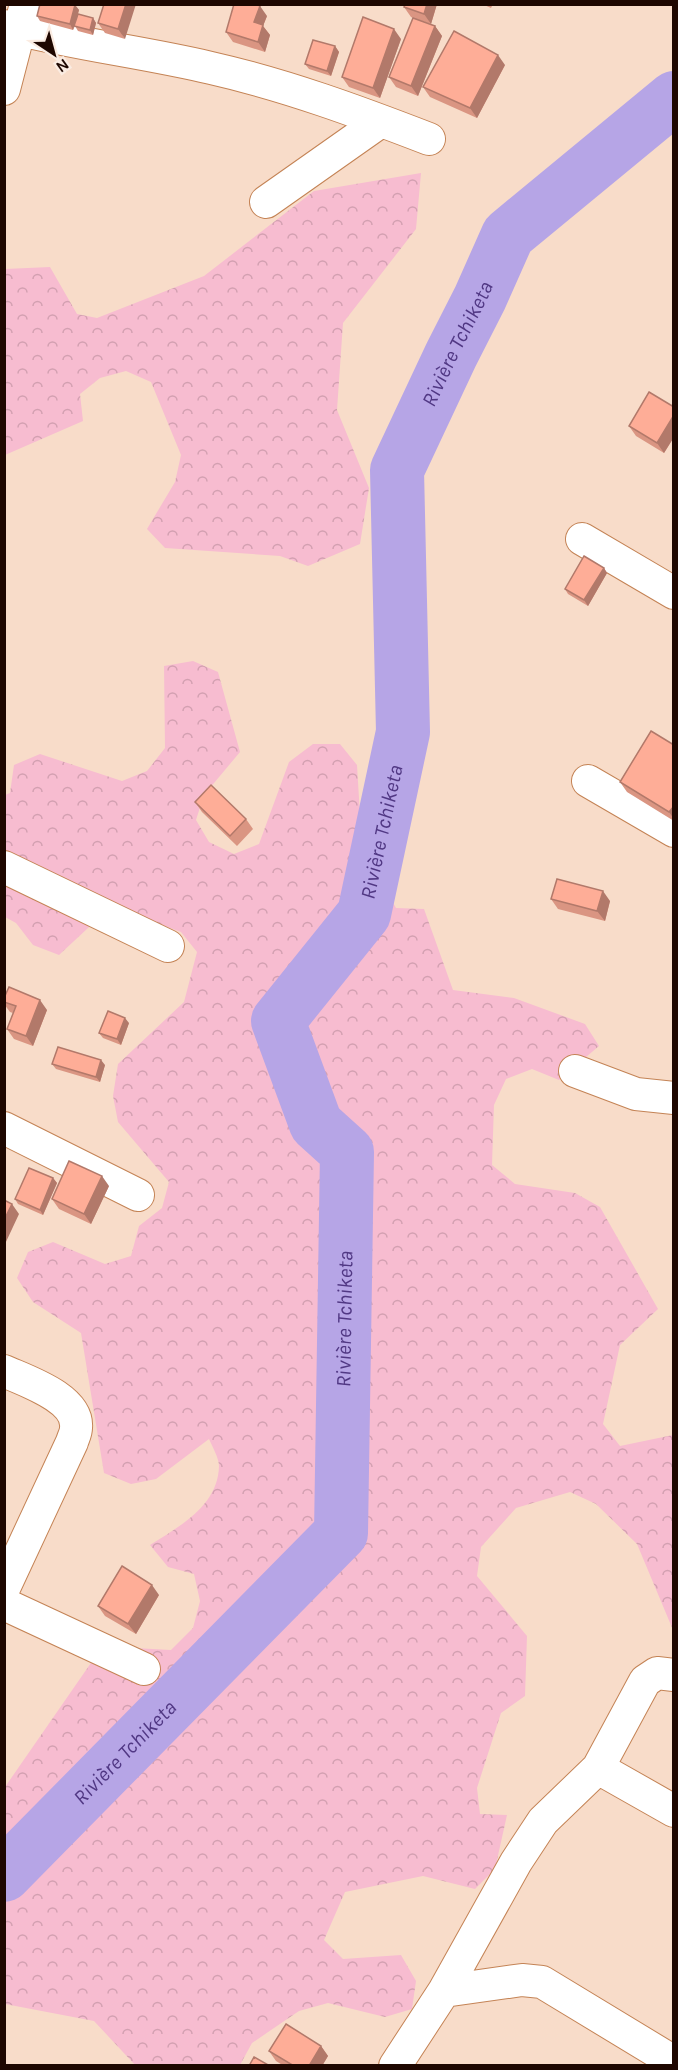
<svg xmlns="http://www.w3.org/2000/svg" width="678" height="2070" font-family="Karla,sans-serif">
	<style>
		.forest { fill: url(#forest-crowns) }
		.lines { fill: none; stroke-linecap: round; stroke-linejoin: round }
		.river { stroke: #b6a5e6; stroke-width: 54 }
		.street-casing { stroke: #c48355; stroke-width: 34 }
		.street { stroke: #fff; stroke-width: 32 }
		.wall { fill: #da9582 }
		.shaded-wall { fill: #b2796a }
		.building { fill: #fead97; stroke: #b2796a; stroke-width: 1.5 }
		.labels { text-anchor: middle; stroke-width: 4.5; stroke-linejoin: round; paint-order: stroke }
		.water-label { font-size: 21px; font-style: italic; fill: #513884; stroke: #fbece2 }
	</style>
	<defs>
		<pattern id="forest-crowns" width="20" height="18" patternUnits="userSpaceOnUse" patternTransform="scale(1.5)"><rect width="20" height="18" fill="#f7bcd0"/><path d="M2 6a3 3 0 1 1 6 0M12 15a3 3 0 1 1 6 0" fill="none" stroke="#d3a0b1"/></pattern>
	</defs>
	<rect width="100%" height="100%" fill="#f8dcc9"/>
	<path class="forest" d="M 421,173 L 416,229 L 343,323 L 337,410 L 369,488 L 360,544 L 308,566 L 280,556 L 165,548 L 147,529 L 175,482 L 181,455 L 151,382 L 126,371 L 100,378 L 80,394 L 83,421 L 5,455 L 5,269 L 50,267 L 77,314 L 97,318 L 204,276 L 314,191 Z
		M 193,661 L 218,672 L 240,752 L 204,795 L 196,820 L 209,842 L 234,854 L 259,844 L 289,762 L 313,744 L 340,744 L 357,765 L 362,848 L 396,908 L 424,909 L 453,990 L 514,998 L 585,1024 L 599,1046 L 559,1080 L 532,1069 L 506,1079 L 494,1105 L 492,1165 L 515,1184 L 575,1193 L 600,1207 L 658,1309 L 620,1345 L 603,1424 L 620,1446 L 673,1435 L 673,1630 L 637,1544 L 596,1504 L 570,1492 L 516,1508 L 481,1547 L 477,1576 L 527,1636 L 525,1696 L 501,1713 L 477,1788 L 480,1814 L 507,1815 L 495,1869 L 475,1889 L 423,1876 L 345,1892 L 324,1940 L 343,1959 L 401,1955 L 416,1981 L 412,2009 L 385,2017 L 328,2003 L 299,2011 L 252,2043 L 240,2065 L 136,2066 L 94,2021 L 5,2004 L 5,1787 L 93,1660 L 116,1647 L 171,1650 L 193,1628 L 200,1601 L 194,1574 L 168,1567 L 150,1545 C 180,1526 218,1506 219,1466 C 219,1458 212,1446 209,1439 L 156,1479 L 131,1484 L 104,1473 L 81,1333 L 33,1302 L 17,1278 L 28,1252 L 53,1242 L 105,1264 L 131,1256 L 139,1226 L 162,1208 L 169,1182 L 118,1122 L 113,1096 L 118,1064 L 184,1002 L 197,952 L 181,932 L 127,912 L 102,915 L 59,955 L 33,945 L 16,923 L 5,917 L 5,795 L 10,793 L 14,765 L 40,754 L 122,781 L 147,771 L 165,748 L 164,666 Z"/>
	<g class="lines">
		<path class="river" id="s1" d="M 4,1875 L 341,1533 L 347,1152 L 316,1124 L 278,1021 L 364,914 L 403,732 L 397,470 L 451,355 L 480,298 L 508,235 L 674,98"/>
		<g class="street-casing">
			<path id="street" d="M 4,26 C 73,44 143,52 211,68 C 286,85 359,112 429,139
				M 4,89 L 26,4
				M 266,202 L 381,121
				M 582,539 L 674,593
				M 588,781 L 674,831
				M 4,867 L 168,946
				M 575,1071 L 636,1094 L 674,1098
				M 4,1128 L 138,1195
				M 4,1371 C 26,1381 79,1398 76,1428 C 76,1433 73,1438 72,1442 L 4,1588
				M 4,1604 L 144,1669
				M 598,1768 L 674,1811
				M 444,1991 L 522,1980 L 542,1982 L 674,2062
				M 395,2066 L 444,1991 L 516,1862 L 543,1821 L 598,1768 L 645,1681 L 657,1673 L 674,1675"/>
		</g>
		<use href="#street" class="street"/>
	</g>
	<path class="wall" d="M 104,4 L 125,39 L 105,33 L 98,23 Z
		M 437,4 L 431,24 L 419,20 L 435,26 L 442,36 L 418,96 L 396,87 L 389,77 L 413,18 L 411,17 L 404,7 Z
		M 482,4 L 493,4 L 491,8 Z
		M 75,5 L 79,10 L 75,25 L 93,18 L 96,23 L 93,35 L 78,31 L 75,26 L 73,30 L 40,21 L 37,16 Z
		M 267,16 L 263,26 L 270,35 L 265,52 L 233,42 L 226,32 Z
		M 401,39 L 380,98 L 349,87 L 342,77 Z
		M 335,46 L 339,52 L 331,76 L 309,69 L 305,64 Z
		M 505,65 L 477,118 L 430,97 L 423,87 Z
		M 674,407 L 674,437 L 664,453 L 636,436 L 629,426 Z
		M 604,568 L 607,573 L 588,606 L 568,594 L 565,589 Z
		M 674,745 L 674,821 L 627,792 L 620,782 Z
		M 195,802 L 246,819 L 253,829 L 237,846 L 202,812 Z
		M 551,899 L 610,901 L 605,921 L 558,909 Z
		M 4,998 L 47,1010 L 33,1046 L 14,1039 L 7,1029 L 13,1013 L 10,1012 L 4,1004 Z
		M 129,1023 L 121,1045 L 103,1038 L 99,1033 Z
		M 52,1064 L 105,1065 L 100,1082 L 56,1069 Z
		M 53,1178 L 57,1183 L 43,1215 L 18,1204 L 15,1199 Z
		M 109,1186 L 91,1224 L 59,1209 L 52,1199 Z
		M 159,1595 L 136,1634 L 105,1616 L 98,1606 Z
		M 321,2046 L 328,2056 L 322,2066 L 284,2066 L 276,2061 L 269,2051 Z"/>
	<path class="shaded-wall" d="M 126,4 L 136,4 L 125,39 L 118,29 Z
		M 427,4 L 437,4 L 431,24 L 424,14 Z
		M 75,5 L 79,10 L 73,30 L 70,24 Z
		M 260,6 L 267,16 L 263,26 L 270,35 L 265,52 L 258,42 L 254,22 Z
		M 93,18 L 96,23 L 93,35 L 90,30 Z
		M 435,26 L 442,36 L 418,96 L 411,86 Z
		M 394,29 L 401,39 L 380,98 L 373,88 Z
		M 335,46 L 339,52 L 331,76 L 327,71 Z
		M 498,55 L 505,65 L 477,118 L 470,108 Z
		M 674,415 L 674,437 L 664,453 L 657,443 Z
		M 604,568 L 607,573 L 588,606 L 584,600 Z
		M 674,806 L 674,819 L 669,812 Z
		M 603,891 L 610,901 L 605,921 L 597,911 Z
		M 40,1000 L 47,1010 L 33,1046 L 26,1036 Z
		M 125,1018 L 129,1023 L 121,1045 L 117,1039 Z
		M 101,1060 L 105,1065 L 100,1082 L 96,1077 Z
		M 102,1176 L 109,1186 L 91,1224 L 84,1214 Z
		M 53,1178 L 57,1183 L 43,1215 L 40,1210 Z
		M 12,1204 L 19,1214 L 5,1244 L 4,1243 L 4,1220 Z
		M 152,1585 L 159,1595 L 136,1634 L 128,1624 Z
		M 321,2046 L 328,2056 L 322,2066 L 309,2066 Z"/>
	<path class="building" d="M 40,4 L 75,5 L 70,24 L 37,16 Z
		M 104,4 L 126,4 L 118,29 L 98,23 Z
		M 234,4 L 256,4 L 260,6 L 254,22 L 263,25 L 258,42 L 226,32 Z
		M 405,4 L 427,4 L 424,14 L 404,7 Z
		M 78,14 L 93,18 L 90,30 L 74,26 Z
		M 363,17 L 394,29 L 373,88 L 342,77 Z
		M 413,18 L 435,26 L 411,86 L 389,77 Z
		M 454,31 L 498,55 L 470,108 L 423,87 Z
		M 313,40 L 335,46 L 327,71 L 305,64 Z
		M 649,392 L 674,407 L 674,415 L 657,443 L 629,426 Z
		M 584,556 L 604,568 L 584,600 L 565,589 Z
		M 651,731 L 674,745 L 674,806 L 669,812 L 620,782 Z
		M 211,785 L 246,819 L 230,836 L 195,802 Z
		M 557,879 L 603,891 L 597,911 L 551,899 Z
		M 9,987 L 40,1000 L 26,1036 L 7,1029 L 16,1006 L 4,1002 L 4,998 Z
		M 108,1011 L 125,1018 L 117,1039 L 99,1033 Z
		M 58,1047 L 101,1060 L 96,1077 L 52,1064 Z
		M 69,1161 L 102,1176 L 84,1214 L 52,1199 Z
		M 29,1168 L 53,1178 L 40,1210 L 15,1199 Z
		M 4,1200 L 12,1204 L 4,1220 Z
		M 122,1566 L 152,1585 L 128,1624 L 98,1606 Z
		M 286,2024 L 321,2046 L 309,2066 L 294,2066 L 269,2051 Z
		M 254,2057 L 270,2066 L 249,2066 Z"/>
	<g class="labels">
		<g class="water-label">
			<text dy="7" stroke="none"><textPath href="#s1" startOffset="1738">Rivière Tchiketa</textPath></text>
			<text dy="7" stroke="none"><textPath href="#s1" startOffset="1234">Rivière Tchiketa</textPath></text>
			<text dy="7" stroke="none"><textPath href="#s1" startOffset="694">Rivière Tchiketa</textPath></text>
			<text dy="7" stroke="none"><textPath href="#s1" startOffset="172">Rivière Tchiketa</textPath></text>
		</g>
	</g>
	<rect width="678" height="2070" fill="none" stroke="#1e0700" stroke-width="12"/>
	<g transform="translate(54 54) rotate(144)" stroke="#fbece2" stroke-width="4.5" paint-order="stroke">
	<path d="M0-4.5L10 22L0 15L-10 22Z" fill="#1e0700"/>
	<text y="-9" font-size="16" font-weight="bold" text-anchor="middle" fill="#1e0700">N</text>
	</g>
</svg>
